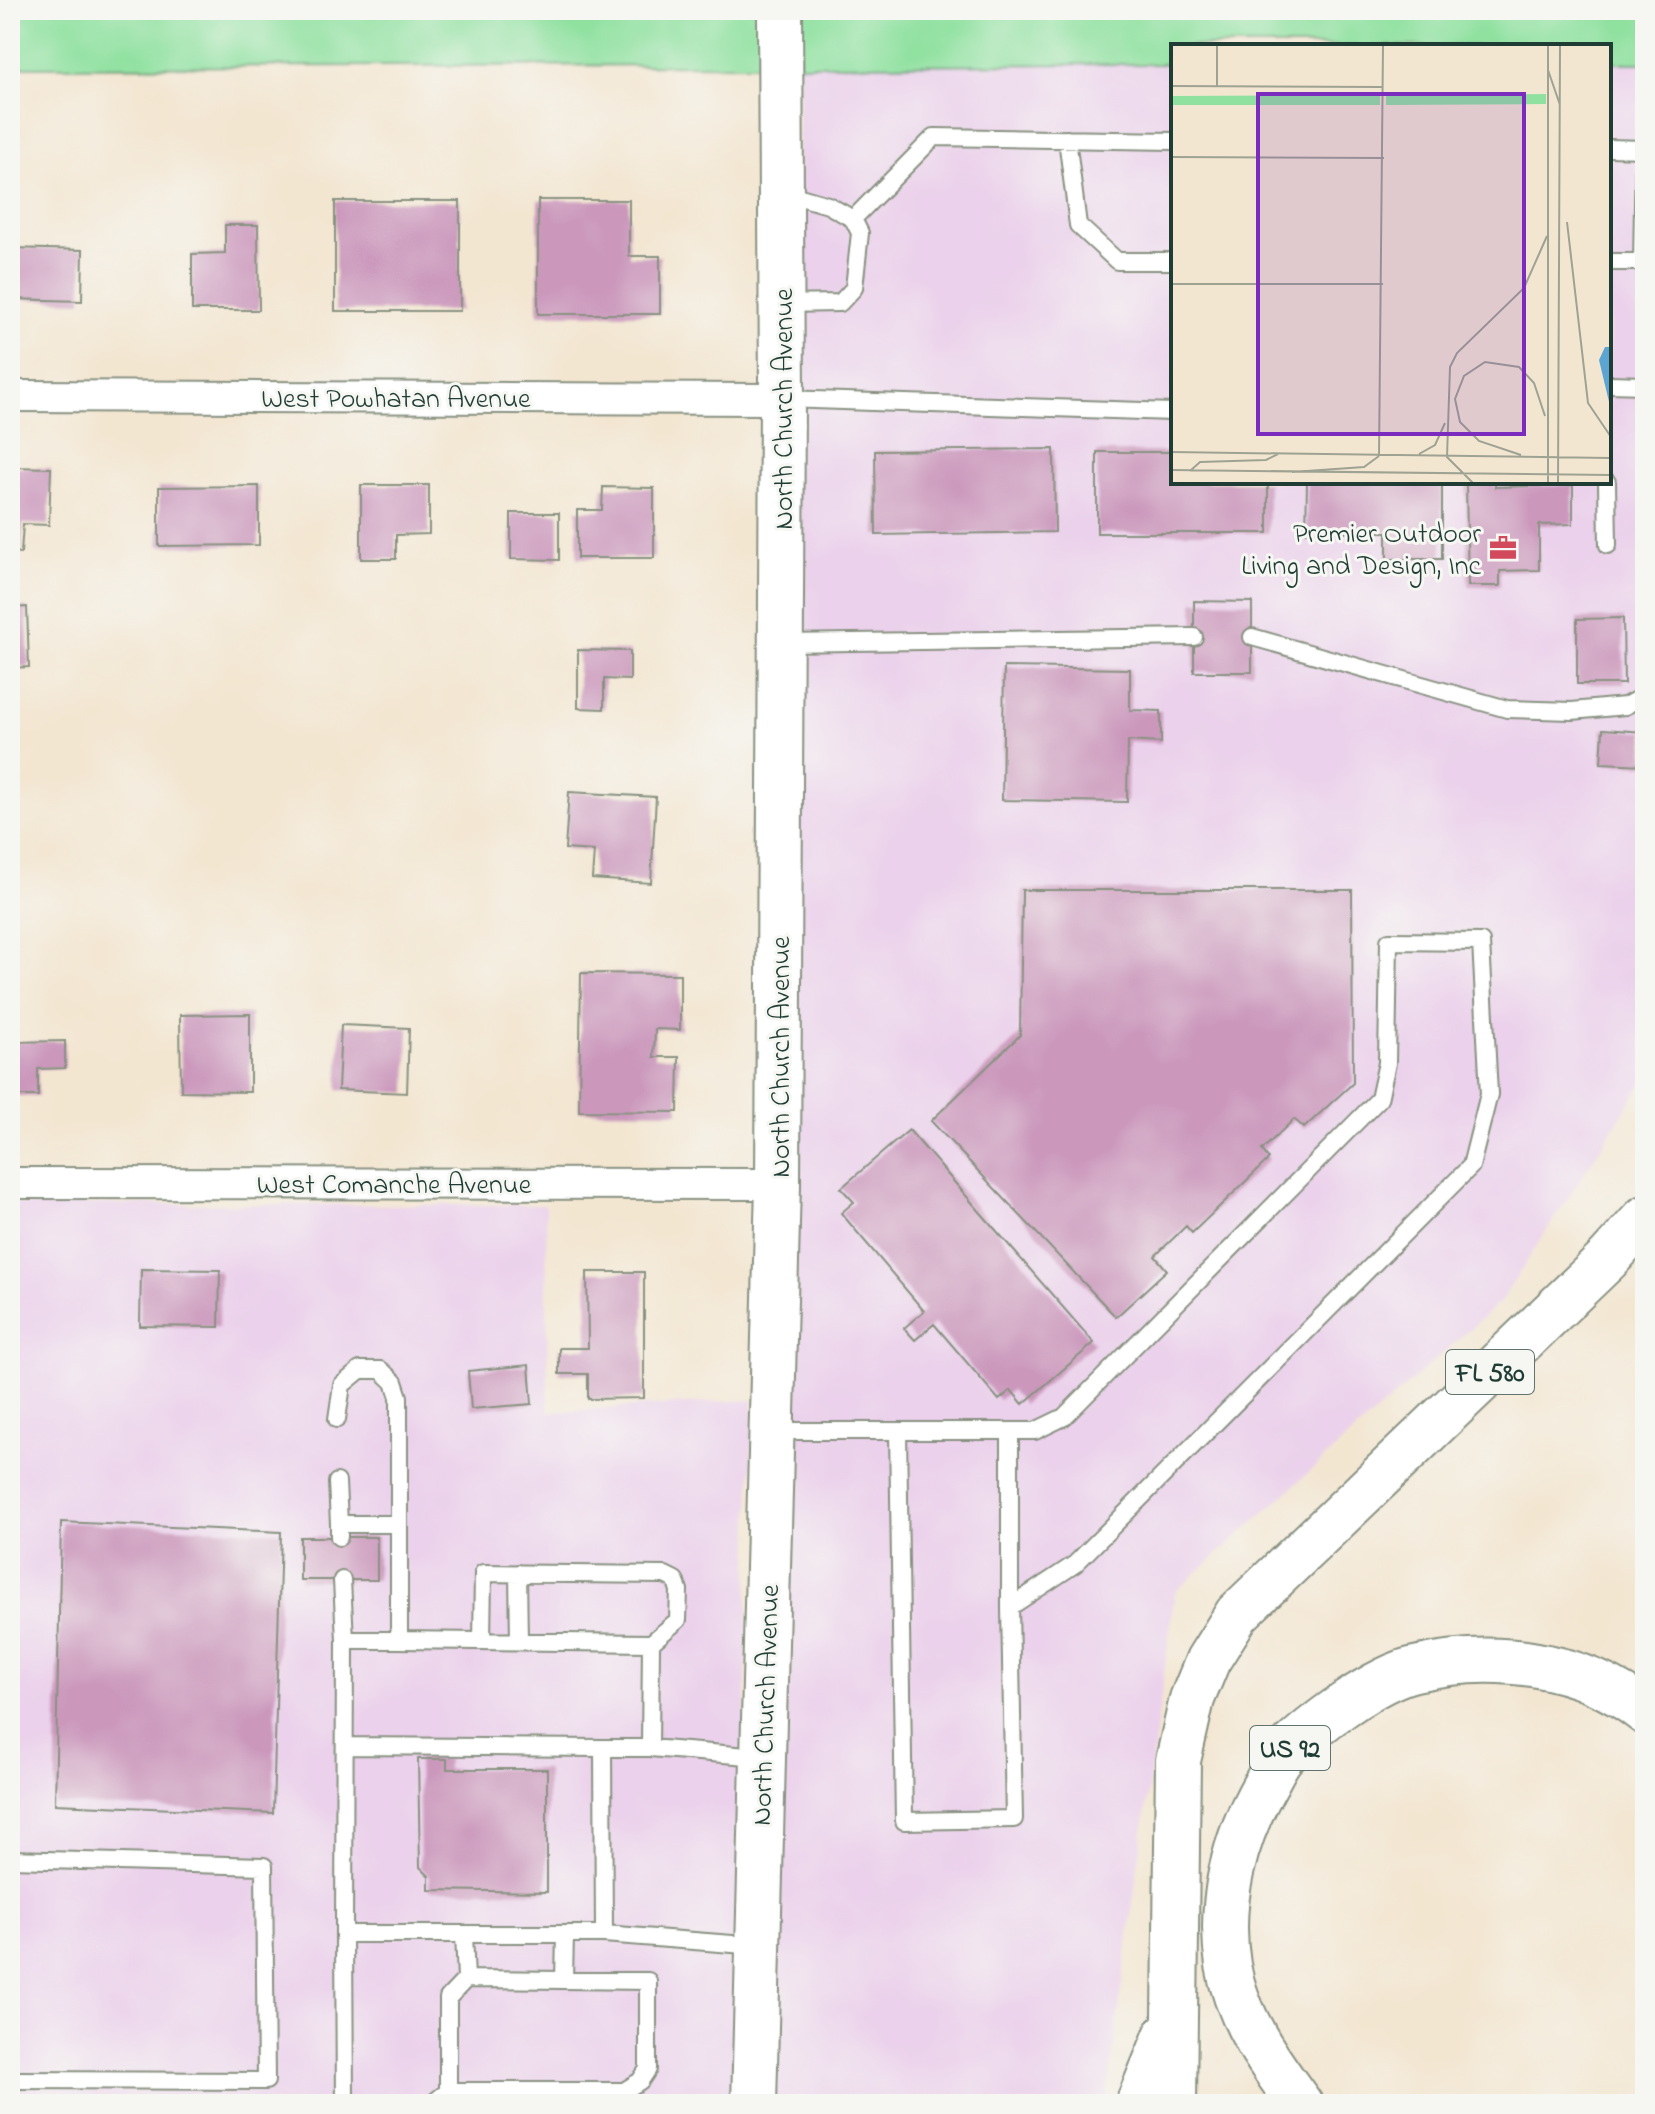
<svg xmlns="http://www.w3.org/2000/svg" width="1655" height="2114" font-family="'Indie Flower',sans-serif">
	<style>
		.built { fill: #ebd1eb }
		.green { fill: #90e1a0; stroke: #588f6a; stroke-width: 2 }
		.building { fill: #cb98bc }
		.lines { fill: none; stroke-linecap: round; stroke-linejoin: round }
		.lane-casing { stroke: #899282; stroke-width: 20 }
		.street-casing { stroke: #899282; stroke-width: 34 }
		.secondary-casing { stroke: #899282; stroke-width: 48 }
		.primary-casing { stroke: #899282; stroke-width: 48 }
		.lane { stroke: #fff; stroke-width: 16 }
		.street { stroke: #fff; stroke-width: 30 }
		.secondary { stroke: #fff; stroke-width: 44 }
		.primary { stroke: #fff; stroke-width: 44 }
		.labels { text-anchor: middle; stroke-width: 6; stroke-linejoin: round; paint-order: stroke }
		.shield { fill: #f6f6f2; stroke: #60746d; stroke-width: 2 }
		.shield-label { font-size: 26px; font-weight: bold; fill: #1f3d34 }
		.street-label { font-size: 28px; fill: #1f3d34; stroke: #f6f6f2 }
		.poi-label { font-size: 28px; fill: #1f3d34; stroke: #f6f6f2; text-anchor: end }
		.inset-road { fill: none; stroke: #9ea292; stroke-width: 2 }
		.view { fill: #7b2cbf; fill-opacity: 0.15; stroke: #7b2cbf; stroke-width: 4 }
		.inset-edge { fill: none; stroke: #1f3d34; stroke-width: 4 }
	</style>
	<rect width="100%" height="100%" fill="#f6f6f2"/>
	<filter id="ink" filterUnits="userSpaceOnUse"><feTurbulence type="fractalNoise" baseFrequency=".0125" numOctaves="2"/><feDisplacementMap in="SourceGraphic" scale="16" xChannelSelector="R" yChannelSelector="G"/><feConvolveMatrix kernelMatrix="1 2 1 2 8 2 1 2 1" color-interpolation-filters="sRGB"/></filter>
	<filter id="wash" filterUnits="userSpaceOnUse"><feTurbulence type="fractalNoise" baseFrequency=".006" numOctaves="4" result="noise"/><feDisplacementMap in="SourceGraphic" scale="32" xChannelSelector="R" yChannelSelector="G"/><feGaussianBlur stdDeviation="1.8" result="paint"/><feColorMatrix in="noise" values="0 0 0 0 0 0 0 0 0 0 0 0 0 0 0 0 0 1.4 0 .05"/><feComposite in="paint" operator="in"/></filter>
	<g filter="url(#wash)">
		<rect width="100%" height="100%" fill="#f3e6d1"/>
		<path class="built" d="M 1609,63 L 1645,63 L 1645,1079 L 1501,1301 L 1175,1592 L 1106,2104 L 773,2104 L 799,65 L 1173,64 L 1173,482 L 1609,482 Z
			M 10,1204 L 546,1205 L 548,1412 L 753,1400 L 736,2104 L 10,2104 Z"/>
		<path class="green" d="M 10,10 L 761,10 L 761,65 L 10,67 Z
			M 799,10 L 1645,10 L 1645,63 L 1609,63 L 1609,46 L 1173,46 L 1173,64 L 799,65 Z"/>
		<g id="blocks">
			<path class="building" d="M 538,200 L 629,200 L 629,256 L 660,256 L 660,314 L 538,314 Z
				M 335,201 L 460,201 L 460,311 L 335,311 Z
				M 225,225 L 258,225 L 259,310 L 192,310 L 192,254 L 225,253 Z
				M 10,248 L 83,250 L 82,301 L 10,299 Z
				M 1054,449 L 1055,532 L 876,535 L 875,451 Z
				M 1097,452 L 1173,452 L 1173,482 L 1268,482 L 1268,533 L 1097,533 Z
				M 10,467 L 51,468 L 49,525 L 23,524 L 21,553 L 10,552 Z
				M 1307,482 L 1442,482 L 1442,559 L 1387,559 L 1387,532 L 1306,532 Z
				M 1466,482 L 1495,482 L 1495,487 L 1573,485 L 1573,524 L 1539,525 L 1539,570 L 1500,571 L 1500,586 L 1468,586 Z
				M 361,485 L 429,485 L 429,534 L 396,535 L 396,559 L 361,559 Z
				M 259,486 L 259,545 L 159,546 L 159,487 Z
				M 603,487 L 654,488 L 654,558 L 577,558 L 577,510 L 602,510 Z
				M 511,513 L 559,513 L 559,560 L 511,559 Z
				M 1194,601 L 1252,602 L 1252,672 L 1194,672 Z
				M 27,607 L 29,667 L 10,668 L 10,608 Z
				M 1623,618 L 1624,684 L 1577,684 L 1577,619 Z
				M 578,650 L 630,651 L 630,680 L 604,679 L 604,709 L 578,708 Z
				M 1004,667 L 1130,669 L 1130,710 L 1161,711 L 1161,743 L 1128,741 L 1127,802 L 1002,800 Z
				M 1603,729 L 1645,732 L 1645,765 L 1601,763 Z
				M 569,792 L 656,797 L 651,883 L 592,879 L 594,851 L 565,849 Z
				M 1022,890 L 1352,890 L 1353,1083 L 1304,1128 L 1294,1119 L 1262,1150 L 1269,1159 L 1192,1233 L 1186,1226 L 1155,1256 L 1167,1270 L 1116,1317 L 931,1121 L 1020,1035 Z
				M 581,973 L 680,974 L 680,1030 L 655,1029 L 654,1057 L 679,1057 L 678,1112 L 579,1111 Z
				M 250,1014 L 250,1092 L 181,1091 L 180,1015 Z
				M 341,1025 L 409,1028 L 407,1093 L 338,1090 Z
				M 65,1041 L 65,1068 L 38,1069 L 38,1096 L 10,1096 L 10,1042 Z
				M 909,1130 L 1094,1343 L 1023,1404 L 1011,1390 L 999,1400 L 934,1324 L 915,1340 L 904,1328 L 924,1311 L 841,1213 L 854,1202 L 841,1188 Z
				M 141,1269 L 220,1270 L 219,1327 L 140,1326 Z
				M 587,1272 L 644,1272 L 644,1398 L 588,1399 L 588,1374 L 559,1374 L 559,1348 L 588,1348 Z
				M 529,1365 L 532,1404 L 471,1409 L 468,1371 Z
				M 61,1522 L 281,1532 L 273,1813 L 55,1804 Z
				M 300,1537 L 377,1537 L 377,1580 L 300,1580 Z
				M 418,1759 L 447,1759 L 447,1769 L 547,1769 L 547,1892 L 429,1890 L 429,1876 L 420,1867 Z"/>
		</g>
	</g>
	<g filter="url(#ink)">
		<use href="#blocks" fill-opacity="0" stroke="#899282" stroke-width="2"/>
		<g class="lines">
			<g class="lane-casing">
				<path id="lane" d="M 1067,139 L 1078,225 L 1117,261 L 1173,261
					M 1609,148 L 1645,149
					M 853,219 L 934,137 L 1173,141
					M 1609,262 L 1642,262 L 1644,149
					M 782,304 L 840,303 L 854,288 L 860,233 L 853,219 L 828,205 L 783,192
					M 1609,384 L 1645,385
					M 784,399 L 1173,412
					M 1607,482 L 1608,545
					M 1252,637 L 1507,709 L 1572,711 L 1625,706 L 1645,695
					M 783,643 L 1194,637
					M 337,1419 L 342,1385 L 360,1370 L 381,1370 L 394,1382 L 399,1397 L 399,1640 L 651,1643 L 650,1748
					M 773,1431 L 1035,1431 L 1064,1417 L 1379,1099 L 1387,1063 L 1389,941 L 1481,942 L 1489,1094 L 1471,1166 L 1075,1564 L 1010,1607 L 1014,1819 L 904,1821 L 898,1431
					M 337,1482 L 339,1524
					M 339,1537 L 339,1524 L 398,1524
					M 518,1573 L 519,1641
					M 342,1580 L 345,1640 L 344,1934
					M 1010,1607 L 1010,1431
					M 345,1640 L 399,1640
					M 482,1641 L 483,1573 L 665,1575 L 675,1580 L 679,1590 L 678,1620 L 651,1643
					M 346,1746 L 603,1748
					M 10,1859 L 264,1866 L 266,2081 L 10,2080
					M 464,1934 L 466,1979 L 448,1998 L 448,2091 L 624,2091 L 640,2081 L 648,2069 L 648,1981 L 466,1979
					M 604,1934 L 758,1946
					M 564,1980 L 565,1934
					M 345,2104 L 344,1934 L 604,1934 L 603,1748 L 650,1748 L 760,1757
					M 432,2104 L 448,2091"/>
			</g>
			<g class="street-casing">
				<path id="street" d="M 10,396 L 782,399
					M 10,1183 L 778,1184"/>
			</g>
			<g class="secondary-casing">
				<path id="secondary" d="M 754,2104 L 778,1184 L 782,399 L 780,10"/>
			</g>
			<g class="primary-casing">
				<path id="primary" d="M 1138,2104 L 1166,2036
					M 1174,2104 L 1178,1761 L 1192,1699 L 1208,1660 L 1237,1614 L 1608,1259 L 1645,1218
					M 1300,2104 C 1269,2062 1237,2018 1228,1965 C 1218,1903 1234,1839 1265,1785 C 1271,1775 1276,1762 1284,1754 C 1311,1726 1377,1677 1415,1669 C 1493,1651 1581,1661 1645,1712"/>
			</g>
			<use href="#lane" class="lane"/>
			<use href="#street" class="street"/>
			<use href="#secondary" class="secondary"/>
			<use href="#primary" class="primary"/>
		</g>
	</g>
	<defs>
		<g id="office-bare" transform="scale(2.16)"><path d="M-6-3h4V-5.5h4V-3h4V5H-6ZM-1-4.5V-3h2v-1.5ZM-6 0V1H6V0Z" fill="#d1495b" stroke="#f6f6f2" stroke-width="2.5" paint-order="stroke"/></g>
	</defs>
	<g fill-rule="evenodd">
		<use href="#office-bare" x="1503" y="548"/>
	</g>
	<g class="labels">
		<g class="shield">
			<rect x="1446" y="1350" width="88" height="44" rx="6"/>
			<rect x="1250" y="1726" width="80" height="44" rx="6"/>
		</g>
		<g class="shield-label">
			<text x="1490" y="1381">FL 580</text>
			<text x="1290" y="1757">US 92</text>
		</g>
		<g class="street-label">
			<text x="396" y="407">West Powhatan Avenue</text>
			<text transform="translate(782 409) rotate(-90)" y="10">North Church Avenue</text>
			<text transform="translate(779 1057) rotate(-90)" y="10">North Church Avenue</text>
			<text x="394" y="1193">West Comanche Avenue</text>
			<text transform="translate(764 1705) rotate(-88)" y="10">North Church Avenue</text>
		</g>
		<g class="poi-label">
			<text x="1481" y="542">Premier Outdoor<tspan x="1481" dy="32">Living and Design, Inc</tspan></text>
		</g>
	</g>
	<g transform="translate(1171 44)">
		<rect width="440" height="440" fill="#f3e6d1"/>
		<path d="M 375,50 L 375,60 L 215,61 L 215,51 ZM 209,51 L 209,61 L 0,61 L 0,52 Z" fill="#90e1a0"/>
		<path d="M 434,303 L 440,303 L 440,366 L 428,316 Z" fill="#5ca5d3"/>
		<path class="inset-road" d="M 377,26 L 389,61M 0,42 L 212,43M 46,42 L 46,1M 0,113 L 213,114M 396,178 L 417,359 L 440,393M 0,240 L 212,240M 0,408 L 440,414M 248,410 L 264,401 L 274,379M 350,411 L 308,397 L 289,378 L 284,355 L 293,332 L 314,318 L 348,323 L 363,339 L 374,372M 208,412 L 212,1M 0,426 L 440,431M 19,427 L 29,418 L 95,416 L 107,410M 121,428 L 193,423 L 208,412M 302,439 L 276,413 L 279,323 L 286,309 L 353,244 L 376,192M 377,439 L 377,1M 387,439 L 389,1"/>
		<path class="view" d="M 87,50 L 353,50 L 353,390 L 87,390 Z"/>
		<rect width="440" height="440" class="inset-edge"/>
	</g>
	<rect width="1655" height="2114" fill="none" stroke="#f6f6f2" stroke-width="40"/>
</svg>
